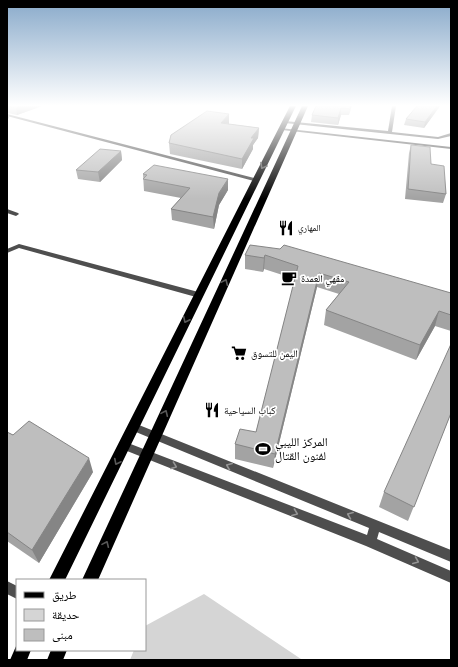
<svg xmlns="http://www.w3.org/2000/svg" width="458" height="667" font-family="Mulish,'Noto Naskh Arabic',sans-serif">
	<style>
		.green { fill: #d5d5d5 }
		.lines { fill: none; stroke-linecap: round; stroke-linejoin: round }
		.street { fill: #4e4e4e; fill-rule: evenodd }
		.primary { fill: #000; fill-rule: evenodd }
		.wall { fill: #a3a3a3 }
		.shaded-wall { fill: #858585 }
		.building { fill: #bebebe; stroke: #858585 }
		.oneway { stroke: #595959 }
		.oneway2 { stroke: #959595 }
		.labels { text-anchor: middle; stroke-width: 3.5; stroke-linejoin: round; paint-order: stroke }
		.far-poi-label { font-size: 9px; fill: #000; stroke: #fff; text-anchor: start }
		.poi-label { font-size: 10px; fill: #000; stroke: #fff; text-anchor: start }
		.near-poi-label { font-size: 12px; fill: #000; stroke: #fff; text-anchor: start }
	</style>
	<rect width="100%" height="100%" fill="#fff"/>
	<path class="green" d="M 204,594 L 301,659 L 301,660 L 130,660 L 134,650 L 145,650 L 145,626 Z"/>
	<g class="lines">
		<path class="street" d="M 392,106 L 396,106 L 392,132 L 438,137 L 451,133 L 451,136 L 438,139 L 285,123 L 283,122 L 285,121 L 388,131 Z
			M 7,114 L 258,179 L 259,180 L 254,181 L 7,116 Z
			M 280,128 L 451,147 L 451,149 L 282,130 L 280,130 Z
			M 7,209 L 18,213 L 19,214 L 16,216 L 7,213 Z
			M 19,244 L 202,293 L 203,295 L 199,297 L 196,297 L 19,248 L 7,253 L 7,249 Z
			M 134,423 L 451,550 L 451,562 L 379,532 L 377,539 L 451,571 L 451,583 L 366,546 L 122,449 L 120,446 L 122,443 L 125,442 L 128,443 L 367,535 L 369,528 L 131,430 L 129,427 L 131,424 Z
			M 7,581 L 17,586 L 17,599 L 7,594 Z"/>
		<path class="primary" d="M 290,106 L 296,106 L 65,580 L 49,580 Z
			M 302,106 L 308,106 L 98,580 L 82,580 Z
			M 17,644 L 17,650 L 31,650 L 27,660 L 10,660 Z
			M 51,650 L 67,650 L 63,660 L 47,660 Z"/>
	</g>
	<path class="wall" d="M 7,106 L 42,106 L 17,115 L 8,113 L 9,118 L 7,119 Z
		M 316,106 L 352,106 L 349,115 L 341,115 L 338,125 L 311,122 L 312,115 Z
		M 440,106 L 424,128 L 404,125 L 406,119 Z
		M 229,124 L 259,128 L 258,138 L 253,145 L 253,149 L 242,169 L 170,154 L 169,143 Z
		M 411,145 L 431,164 L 446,194 L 443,203 L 405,199 L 409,153 Z
		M 121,151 L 122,160 L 100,182 L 78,179 L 76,170 Z
		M 143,174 L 228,179 L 228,190 L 219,205 L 214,229 L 172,220 L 171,209 L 181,198 L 144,191 Z
		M 250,245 L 451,293 L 451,331 L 435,326 L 416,360 L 324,325 L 326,310 L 339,294 L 317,287 L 273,468 L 235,459 L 235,444 L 256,432 L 295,279 L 264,269 L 263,272 L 245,269 L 245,255 Z
		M 451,413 L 408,521 L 379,507 L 384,492 Z
		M 7,432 L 93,472 L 39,563 L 7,541 Z"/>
	<path class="shaded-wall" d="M 21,106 L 42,106 L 17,115 L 16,108 Z
		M 437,106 L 440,106 L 424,128 L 425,122 Z
		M 341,108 L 341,115 L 338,125 L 338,118 Z
		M 7,111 L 9,118 L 7,119 Z
		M 229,114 L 229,124 L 221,123 Z
		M 259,128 L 258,138 L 253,145 L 253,149 L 242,169 L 242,159 L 251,138 Z
		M 121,151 L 122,160 L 100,182 L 98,172 Z
		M 228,179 L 228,190 L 219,205 L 214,229 L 213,217 L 219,193 Z
		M 265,255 L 264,269 L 263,272 L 264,258 Z
		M 319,273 L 317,287 L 273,468 L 275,454 Z
		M 439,311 L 435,326 L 416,360 L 420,345 Z
		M 89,458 L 93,472 L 39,563 L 32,550 Z"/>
	<path class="building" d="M 7,106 L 21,106 L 16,108 Z
		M 316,106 L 351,106 L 350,109 L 341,108 L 338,118 L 312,115 Z
		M 417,106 L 437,106 L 425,122 L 406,119 Z
		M 207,111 L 229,114 L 221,123 L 259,128 L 251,138 L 254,138 L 242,159 L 169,143 L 171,135 Z
		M 411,145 L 430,147 L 431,164 L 444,166 L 446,194 L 408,189 Z
		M 100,149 L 121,151 L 98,172 L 76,170 Z
		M 154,165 L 228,179 L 219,193 L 213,217 L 171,209 L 190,188 L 143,179 L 147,175 L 143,174 Z
		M 250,245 L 280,249 L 284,245 L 451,293 L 451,315 L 439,311 L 420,345 L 326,310 L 349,282 L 319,273 L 275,454 L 235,444 L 240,429 L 256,432 L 298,266 L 265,255 L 264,258 L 245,255 Z
		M 451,344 L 451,413 L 414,507 L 384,492 Z
		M 29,421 L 89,458 L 32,550 L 7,532 L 7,432 L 13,435 Z"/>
	<defs><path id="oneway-chevron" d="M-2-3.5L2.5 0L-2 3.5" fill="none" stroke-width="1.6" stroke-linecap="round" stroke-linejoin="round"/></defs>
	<g class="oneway">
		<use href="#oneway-chevron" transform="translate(263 166) rotate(119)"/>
		<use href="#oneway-chevron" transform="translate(225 282) rotate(-66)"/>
		<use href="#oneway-chevron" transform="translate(186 320) rotate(116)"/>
		<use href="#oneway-chevron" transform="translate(165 413) rotate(-66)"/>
		<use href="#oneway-chevron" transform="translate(117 462) rotate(117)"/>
		<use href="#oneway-chevron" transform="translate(106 544) rotate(-66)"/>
	</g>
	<g class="oneway2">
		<use href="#oneway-chevron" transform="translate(174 466) rotate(21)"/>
		<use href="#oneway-chevron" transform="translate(229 466) rotate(-158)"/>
		<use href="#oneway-chevron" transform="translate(295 513) rotate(21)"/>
		<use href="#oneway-chevron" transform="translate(350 515) rotate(-158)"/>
		<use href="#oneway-chevron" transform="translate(416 561) rotate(23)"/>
	</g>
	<linearGradient id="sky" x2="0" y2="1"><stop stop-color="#89aaca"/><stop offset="0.53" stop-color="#fff"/><stop offset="1" stop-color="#fff" stop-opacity="0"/></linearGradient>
	<rect width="458" height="199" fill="url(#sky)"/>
	<defs>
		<g id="restaurant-bare" transform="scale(1.2)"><path d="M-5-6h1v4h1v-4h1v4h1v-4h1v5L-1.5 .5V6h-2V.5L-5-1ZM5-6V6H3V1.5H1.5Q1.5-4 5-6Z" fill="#000" stroke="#fff" stroke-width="2.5" paint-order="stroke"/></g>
		<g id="cafe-bare" transform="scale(1.2)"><path d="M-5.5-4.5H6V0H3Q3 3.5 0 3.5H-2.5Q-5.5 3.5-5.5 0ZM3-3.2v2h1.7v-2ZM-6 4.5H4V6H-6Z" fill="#000" stroke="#fff" stroke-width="2.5" paint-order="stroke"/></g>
		<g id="supermarket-bare" transform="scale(1.2)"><path d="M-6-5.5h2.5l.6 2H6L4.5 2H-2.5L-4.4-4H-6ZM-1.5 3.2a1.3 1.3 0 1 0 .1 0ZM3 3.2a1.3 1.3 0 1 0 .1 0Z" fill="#000" stroke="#fff" stroke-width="2.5" paint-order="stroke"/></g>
		<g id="stadium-bare" transform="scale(1.2)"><path d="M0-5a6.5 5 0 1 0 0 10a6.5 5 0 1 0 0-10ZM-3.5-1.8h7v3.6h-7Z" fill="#000" stroke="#fff" stroke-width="2.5" paint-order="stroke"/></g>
	</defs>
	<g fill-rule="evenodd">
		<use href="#restaurant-bare" x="286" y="228"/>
		<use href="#cafe-bare" x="289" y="278"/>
		<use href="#supermarket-bare" x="239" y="353"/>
		<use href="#restaurant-bare" x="212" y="410"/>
		<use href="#stadium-bare" x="263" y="449"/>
	</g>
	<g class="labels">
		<g class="far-poi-label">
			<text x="298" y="231">المهاري</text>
		</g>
		<g class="poi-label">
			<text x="301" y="282">مقهي العمدة</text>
			<text x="251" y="357">اليمن للتسوق</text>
			<text x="224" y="414">كباب السياحية</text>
		</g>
		<g class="near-poi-label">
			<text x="275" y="446">المركز الليبي<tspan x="275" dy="14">لفنون القتال</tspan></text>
		</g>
	</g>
	<rect width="458" height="667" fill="none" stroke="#000000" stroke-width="16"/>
	<rect x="16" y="579" width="130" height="72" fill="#ffffff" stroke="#999999"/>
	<rect x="24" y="592" width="20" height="6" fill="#000000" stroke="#999999"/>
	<text x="52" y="599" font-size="12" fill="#000000">طريق</text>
	<rect x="24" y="609" width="20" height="12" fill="#d5d5d5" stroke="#999999"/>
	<text x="52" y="619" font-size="12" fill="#000000">حديقة</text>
	<rect x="24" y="629" width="20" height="12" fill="#bebebe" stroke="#999999"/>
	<text x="52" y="639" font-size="12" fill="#000000">مبنى</text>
</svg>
